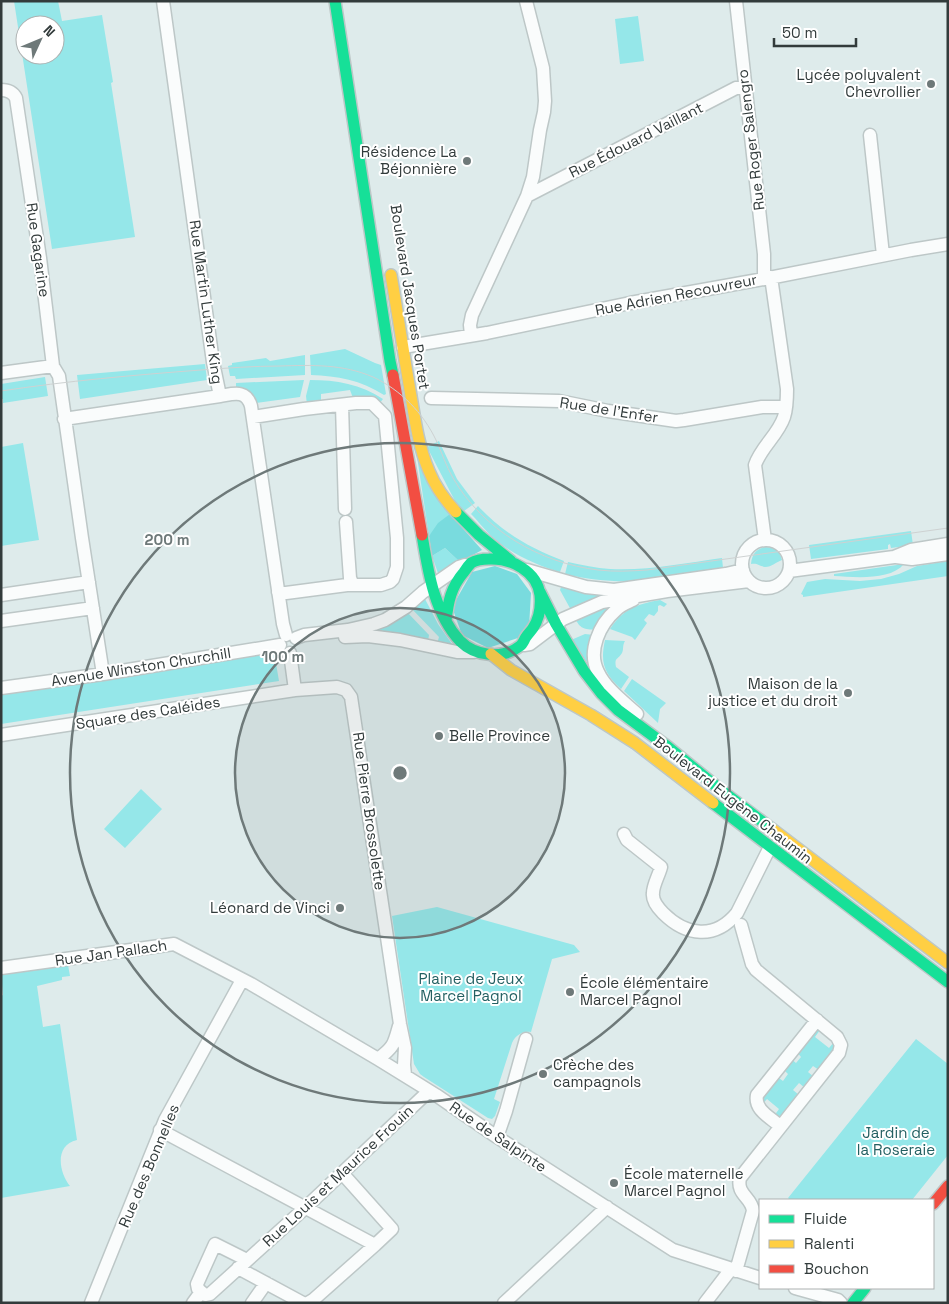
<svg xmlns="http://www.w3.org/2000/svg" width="949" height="1304" font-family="'Space Grotesk',sans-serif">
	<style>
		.green { fill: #95e7e9; fill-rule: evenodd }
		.forest { fill: #79dbde }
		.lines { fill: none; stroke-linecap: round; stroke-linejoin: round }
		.street-casing { stroke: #bdc7c7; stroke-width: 15 }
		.fast-casing { stroke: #bdc7c7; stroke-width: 14 }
		.slow-casing { stroke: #bdc7c7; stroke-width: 14 }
		.jam-casing { stroke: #bdc7c7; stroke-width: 14 }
		.street { stroke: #fafcfc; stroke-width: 12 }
		.fast { stroke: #16e098; stroke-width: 11 }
		.slow { stroke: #ffcf43; stroke-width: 11 }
		.jam { stroke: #f24e42; stroke-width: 11 }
		.tram { stroke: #ced2d2; stroke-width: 1 }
		.ring { fill: none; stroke: #6e7979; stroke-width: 2.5 }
		.poi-dot { fill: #6e7979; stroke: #fff; stroke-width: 2 }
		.labels { text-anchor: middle; stroke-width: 4; stroke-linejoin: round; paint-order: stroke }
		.poi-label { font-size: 15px; fill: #323b3b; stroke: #fff; text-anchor: end }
		.street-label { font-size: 15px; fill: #323b3b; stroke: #fff }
		.park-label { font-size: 15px; fill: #236062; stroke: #fff }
		.centre { fill: #6e7979; stroke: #fff; stroke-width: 2.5 }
		.ring-label { font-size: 15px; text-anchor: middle; font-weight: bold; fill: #6e7979; stroke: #fff; stroke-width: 4; stroke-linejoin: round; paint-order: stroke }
	</style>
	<rect width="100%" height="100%" fill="#deebeb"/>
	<path class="green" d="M 14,1 L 58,1 L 62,21 L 102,15 L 113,82 L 111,83 L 135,237 L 52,249 ZM 25,25 L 55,25 L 55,55 L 25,55 Z
		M 638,16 L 644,61 L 620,64 L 615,19 Z
		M 345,349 L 375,363 L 381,365 L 386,394 L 384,395 C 361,380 337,376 311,375 L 310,355 Z
		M 305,355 L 305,375 L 236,379 L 235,376 L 230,376 L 228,366 L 232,365 L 232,363 L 266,358 L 270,361 Z
		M 205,364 L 207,380 L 80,399 L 77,375 Z
		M 45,377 L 48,396 L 3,403 L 3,399 L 1,399 L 1,384 Z
		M 304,380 L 300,397 L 256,403 L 236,389 L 236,383 Z
		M 310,380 C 336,380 361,384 383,399 L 379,404 L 353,398 L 350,390 L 321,394 L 321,403 L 307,405 L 306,396 Z
		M 439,441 L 457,479 L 475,503 L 464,511 L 455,501 L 427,447 Z
		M 23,443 L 39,540 L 1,546 L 1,447 Z
		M 416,450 L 450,514 L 429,536 Z
		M 478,506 C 502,532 531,549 564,561 L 560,572 C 539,566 512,554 496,540 C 486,532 479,522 471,514 Z
		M 911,531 L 913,545 L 891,548 L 890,544 L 888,545 L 888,549 L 811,559 L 809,545 Z
		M 765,547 C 774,547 780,551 782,560 C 776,562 772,567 765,567 C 759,566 758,563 751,564 C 752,554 756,549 765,547 Z
		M 445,548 L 460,562 L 439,576 L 432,556 Z
		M 722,558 L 723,568 L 664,576 L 661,577 L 661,579 C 628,583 598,582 565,574 L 568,562 C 582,565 596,568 610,569 C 647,571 685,563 722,558 Z
		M 948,561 L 948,576 L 803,597 L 803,595 L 801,594 L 807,582 L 825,579 L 860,581 L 881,579 L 899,574 L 917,566 Z
		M 904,564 C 890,581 854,577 834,576 L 834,574 Z
		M 561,587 L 587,592 L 614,593 L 571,610 L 560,590 Z
		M 421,599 L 425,599 L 438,624 L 452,644 L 437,644 L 439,637 L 411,608 Z
		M 660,600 L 667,604 L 664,607 L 660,605 L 658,606 L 658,611 L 654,616 L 649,614 L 644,620 L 647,623 L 635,640 L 632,637 L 610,629 C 623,609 637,604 660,600 Z
		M 613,604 L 596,630 C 584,629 580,629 575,618 Z
		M 407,612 L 429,635 L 428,641 L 370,633 Z
		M 585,634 L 594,635 L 592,669 L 571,640 Z
		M 605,640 L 625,641 C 622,646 624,649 622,653 C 618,660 614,657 616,667 L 629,677 L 621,689 C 604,673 600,663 605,640 Z
		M 274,652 L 279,681 L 1,724 L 1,694 Z
		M 632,679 L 666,703 L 660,709 L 658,723 L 624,691 Z
		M 141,789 L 162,809 L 125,848 L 104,829 Z
		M 437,907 L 574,945 L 580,952 L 552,959 L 531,1032 C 522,1031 516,1035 512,1043 L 494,1099 L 500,1102 L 495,1116 L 492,1119 L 488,1118 L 424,1077 L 420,1074 L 414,1064 L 392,916 Z
		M 68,965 L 70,976 L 62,977 L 62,980 L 37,986 L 43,1027 L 60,1024 L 77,1140 C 54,1145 59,1173 70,1186 L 1,1198 L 1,996 L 3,995 L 1,975 Z
		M 816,1029 L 820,1030 L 815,1037 L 829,1048 L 834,1042 L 837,1046 L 819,1070 L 813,1066 L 808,1072 L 814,1077 L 805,1088 L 799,1083 L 793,1090 L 799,1095 L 784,1114 L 780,1116 L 774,1116 L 779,1109 L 767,1099 L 761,1106 L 760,1097 L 776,1076 L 783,1081 L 788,1074 L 782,1068 L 790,1058 L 796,1063 L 801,1057 L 796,1051 Z
		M 916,1039 L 948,1064 L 948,1155 L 912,1200 L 790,1200 L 788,1198 Z"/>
	<path class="forest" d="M 450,514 L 482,550 L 460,562 L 445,548 L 432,556 L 429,536 L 438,523 Z
		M 495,566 L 517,574 L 531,593 L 529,627 L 521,637 L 488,648 L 462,635 L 452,607 L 472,572 Z"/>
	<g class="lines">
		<g class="street-casing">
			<path id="street" d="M 163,1 L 213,362 L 220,396 C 233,394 246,389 251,406 L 283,624 L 286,635
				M 736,1 L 764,254 L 764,279
				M 1,90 C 8,90 13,92 16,98 L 40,258 L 53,366 L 59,376 L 82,538 L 103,674
				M 870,135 L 883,255
				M 527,196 L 736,88 L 745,87
				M 471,335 L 470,325 L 472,315 L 527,196 L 533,177 L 540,130 L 544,112 L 545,101 L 543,68 L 526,1
				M 403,347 L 487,333 L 630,303 L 764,279 L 911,250 L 948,244
				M 1,373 L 53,366
				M 431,398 L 559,401 L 608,411 L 676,421 L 684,420 L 762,407 L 786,407
				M 342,405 L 345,509
				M 253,417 L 304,409 L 356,403 L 372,403 L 385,416 L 397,538 L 397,567 L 393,579 L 390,582 L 381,585 L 347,585 L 286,593 L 278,592
				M 64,419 L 220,396
				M 346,522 L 350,578 L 353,585
				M 765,540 L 755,465 C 761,447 778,435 784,417 C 787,408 787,398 787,389 L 771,277
				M742 564a24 24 0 1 1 48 0a24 24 0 1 1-48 0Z
				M 896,557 L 912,559 L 948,554
				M 527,570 L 586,587 L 614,590 L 726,574 L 743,570
				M 789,571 L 894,557 L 911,550 L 948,544
				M 1,595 L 89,582
				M 633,600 C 627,603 621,605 616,610 C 600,624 587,651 598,672 C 606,689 624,702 637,714
				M 1,621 L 93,608
				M 345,637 L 368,636 L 400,640 L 457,652 L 474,652
				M 296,638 L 304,635 L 348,630 L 374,624 L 385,620 L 406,607 L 423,592 L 459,567 L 465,565
				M 524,645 L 530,644 L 563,619 L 602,602 L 667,591 L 749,581
				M 290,653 L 295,690 L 337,687 L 346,690 L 351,697 L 400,1024 L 405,1048 L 404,1065 L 405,1075
				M 1,688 L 103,674 L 280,645
				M 1,735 L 295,690
				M 624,834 L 627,840 L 661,867 C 659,875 653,885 653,893 C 652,900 658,908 663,913 C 686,936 715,940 737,913 L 770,847
				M 1,968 L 174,944 L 251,984 L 378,1059 L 436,1095 L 497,1137 L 673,1250 L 760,1278
				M 378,1059 C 394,1047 394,1044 399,1026
				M 780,1126 C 770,1117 754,1110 757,1095 L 817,1020
				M 160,1130 L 375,1245 L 392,1229 L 342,1173
				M 497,1137 L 506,1111 L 526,1039
				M 247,1260 L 215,1244 L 197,1284 L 198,1289 L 205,1295 L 210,1294 L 305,1208 L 429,1091
				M 238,1268 L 303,1303
				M 736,1271 L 753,1211 C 752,1197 736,1195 740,1178 L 839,1053 L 841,1045 L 837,1037 L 756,970 L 752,964 L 741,925
				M 795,1288 L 838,1300 L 841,1303
				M 91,1303 L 165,1120 L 242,980
				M 193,1303 L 201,1292
				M 252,1303 L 266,1283
				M 308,1303 L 313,1300 L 375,1245
				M 504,1303 L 607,1207
				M 705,1303 L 731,1269"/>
		</g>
		<g class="fast-casing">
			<path id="fast" d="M 335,1 L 390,361 L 393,375
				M 456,512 L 479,535 L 511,561
				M 422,535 C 428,571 434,613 460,641 C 475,656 502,660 520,646 C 523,644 524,640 526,637 C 528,634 531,631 533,628 C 539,619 541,606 540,595 C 537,571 511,558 489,559 C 483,559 476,560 471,563 C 468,566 466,569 464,572 C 451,587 448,602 446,621
				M 540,592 L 556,624 L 584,671 L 601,693 L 618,710 L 668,747 L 722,791 L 772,829
				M 713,803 L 948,982
				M 853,1303 L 865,1288"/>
		</g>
		<g class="slow-casing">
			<path id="slow" d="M 391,275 C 398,315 404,356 411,396 C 415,421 419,448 429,471 C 435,486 445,500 456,512
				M 491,654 L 511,670 L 591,715 L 635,743 L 713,803
				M 772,829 L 948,963"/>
		</g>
		<g class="jam-casing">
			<path id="jam" d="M 393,375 L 422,535
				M 933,1204 L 948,1186"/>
		</g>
		<use href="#street" class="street"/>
		<use href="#fast" class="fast"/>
		<use href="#slow" class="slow"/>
		<use href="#jam" class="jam"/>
		<path class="tram" d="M 1,391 C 67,381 134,375 201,370 C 227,368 254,366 280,366 C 312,365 343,364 373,377 C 401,390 423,413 436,440 C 442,453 446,466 453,478 C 483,530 540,563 598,570 C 615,572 631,571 647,570 L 948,528"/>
	</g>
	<circle cx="400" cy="773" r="165" fill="#6e7979" fill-opacity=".12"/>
	<g class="ring">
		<circle cx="400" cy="773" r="165"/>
		<circle cx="400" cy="773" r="330"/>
	</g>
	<g class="poi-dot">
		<circle cx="931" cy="84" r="5"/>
		<circle cx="467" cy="161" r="5"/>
		<circle cx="848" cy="693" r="5"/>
		<circle cx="439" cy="736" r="5"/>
		<circle cx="340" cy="908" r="5"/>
		<circle cx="570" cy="992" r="5"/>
		<circle cx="543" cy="1074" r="5"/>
		<circle cx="614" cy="1183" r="5"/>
	</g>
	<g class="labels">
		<g class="poi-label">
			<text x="921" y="80">Lycée polyvalent<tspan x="921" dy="17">Chevrollier</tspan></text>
			<text x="457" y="157">Résidence La<tspan x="457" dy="17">Béjonnière</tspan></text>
			<text x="838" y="689">Maison de la<tspan x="838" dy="17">justice et du droit</tspan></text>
			<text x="449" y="741" text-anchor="start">Belle Province</text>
			<text x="330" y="913">Léonard de Vinci</text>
			<text x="580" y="988" text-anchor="start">École élémentaire<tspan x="580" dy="17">Marcel Pagnol</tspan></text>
			<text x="553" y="1070" text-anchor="start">Crèche des<tspan x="553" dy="17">campagnols</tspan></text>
			<text x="624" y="1179" text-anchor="start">École maternelle<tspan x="624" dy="17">Marcel Pagnol</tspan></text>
		</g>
		<g class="street-label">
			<text transform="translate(636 140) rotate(-27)" y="5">Rue Édouard Vaillant</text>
			<text transform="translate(751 140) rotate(-97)" y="5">Rue Roger Salengro</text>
			<text transform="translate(38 250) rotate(82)" y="5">Rue Gagarine</text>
			<text transform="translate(676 295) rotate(-11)" y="5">Rue Adrien Recouvreur</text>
			<text transform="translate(410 297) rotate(81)" y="5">Boulevard Jacques Portet</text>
			<text transform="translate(206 302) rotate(82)" y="5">Rue Martin Luther King</text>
			<text transform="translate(609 410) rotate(9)" y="5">Rue de l'Enfer</text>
			<text transform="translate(141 667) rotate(-9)" y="5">Avenue Winston Churchill</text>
			<text transform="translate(148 713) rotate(-9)" y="5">Square des Caléides</text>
			<text transform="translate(733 800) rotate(38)" y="5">Boulevard Eugène Chaumin</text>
			<text transform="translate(369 811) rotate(82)" y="5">Rue Pierre Brossolette</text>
			<text transform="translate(111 953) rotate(-8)" y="5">Rue Jan Pallach</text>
			<text transform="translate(498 1137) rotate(34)" y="5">Rue de Salpinte</text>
			<text transform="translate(149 1166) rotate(-67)" y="5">Rue des Bonnelles</text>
			<text transform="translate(338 1176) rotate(-43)" y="5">Rue Louis et Maurice Frouin</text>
		</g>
		<g class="park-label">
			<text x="471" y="984">Plaine de Jeux<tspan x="471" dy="17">Marcel Pagnol</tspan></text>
			<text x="896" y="1138">Jardin de<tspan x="896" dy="17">la Roseraie</tspan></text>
		</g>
	</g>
	<circle cx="400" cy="773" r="8" class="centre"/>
	<g class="ring-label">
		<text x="167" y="545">200 m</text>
		<text x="283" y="662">100 m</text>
	</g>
	<rect width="949" height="1304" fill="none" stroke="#323b3b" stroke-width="5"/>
	<rect x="759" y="1199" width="175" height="90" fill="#ffffff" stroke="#adb1b1"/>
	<rect x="769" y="1215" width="25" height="8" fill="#16e098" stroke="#adb1b1"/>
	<text x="804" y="1224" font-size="15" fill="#323b3b">Fluide</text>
	<rect x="769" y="1240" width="25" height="8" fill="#ffcf43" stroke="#adb1b1"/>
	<text x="804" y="1249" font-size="15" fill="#323b3b">Ralenti</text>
	<rect x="769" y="1265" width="25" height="8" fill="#f24e42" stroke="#adb1b1"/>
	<text x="804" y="1274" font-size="15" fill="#323b3b">Bouchon</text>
	<g transform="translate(40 40) rotate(46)"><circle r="24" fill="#ffffff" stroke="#adb1b1"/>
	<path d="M0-4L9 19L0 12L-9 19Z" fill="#6e7979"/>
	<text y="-8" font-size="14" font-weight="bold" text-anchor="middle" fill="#323b3b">N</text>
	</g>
	<path d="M774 38v8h82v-8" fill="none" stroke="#323b3b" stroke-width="2.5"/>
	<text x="782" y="38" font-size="15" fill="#323b3b" stroke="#ffffff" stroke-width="4" paint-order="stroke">50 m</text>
</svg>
